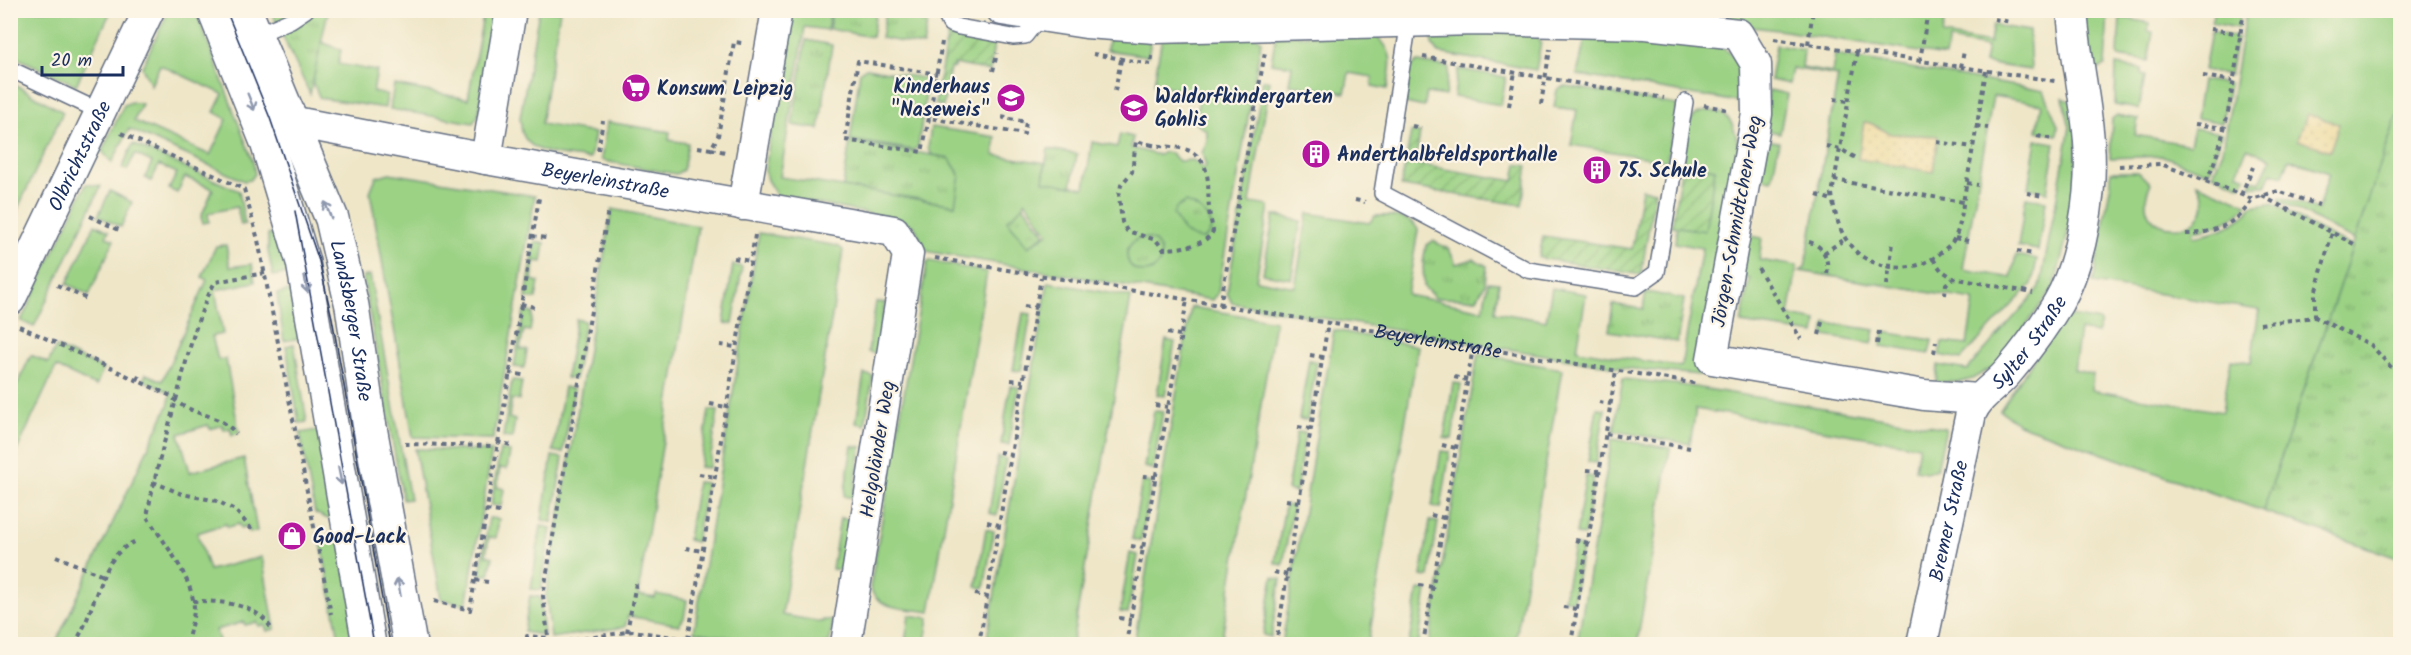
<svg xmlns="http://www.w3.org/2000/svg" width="2411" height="655" font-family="Kalam,sans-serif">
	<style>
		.grass { fill: #9bd284; stroke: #5b8071; stroke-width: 1.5; fill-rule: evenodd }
		.sand { fill: url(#sand-dots); stroke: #84847e; stroke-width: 1.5 }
		.park { fill: url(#park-tufts); stroke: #5b8071; stroke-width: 1.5 }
		.garden { fill: url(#garden-furrows); stroke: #5b8071; stroke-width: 1.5 }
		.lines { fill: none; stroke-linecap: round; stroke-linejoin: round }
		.lane-casing { stroke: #656f83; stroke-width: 18 }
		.street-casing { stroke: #656f83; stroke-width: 33 }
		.secondary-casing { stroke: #656f83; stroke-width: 36 }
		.path { stroke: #656f83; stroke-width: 4; stroke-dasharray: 4.5 4.5; stroke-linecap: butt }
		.lane { stroke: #fff; stroke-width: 15 }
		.street { stroke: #fff; stroke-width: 30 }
		.secondary { stroke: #fff; stroke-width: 33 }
		.tram { stroke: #1b2f5e; stroke-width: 1.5 }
		.oneway { stroke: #8d97ae }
		.labels { text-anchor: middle; stroke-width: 4.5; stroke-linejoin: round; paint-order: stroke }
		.poi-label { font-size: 20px; font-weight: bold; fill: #1b2f5e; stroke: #fcf5e5; text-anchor: start }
		.street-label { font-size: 20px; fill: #1b2f5e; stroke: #fcf5e5 }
	</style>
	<defs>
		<pattern id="sand-dots" width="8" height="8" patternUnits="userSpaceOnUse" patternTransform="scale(1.5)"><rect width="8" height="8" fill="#eeda9e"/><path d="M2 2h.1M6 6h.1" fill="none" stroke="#ccbb8a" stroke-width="1.8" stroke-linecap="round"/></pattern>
		<pattern id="park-tufts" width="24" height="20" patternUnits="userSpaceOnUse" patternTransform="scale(1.5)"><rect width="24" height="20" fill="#9bd284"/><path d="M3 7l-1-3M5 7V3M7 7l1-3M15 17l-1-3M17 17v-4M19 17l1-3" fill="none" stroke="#7eab6f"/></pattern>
		<pattern id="garden-furrows" width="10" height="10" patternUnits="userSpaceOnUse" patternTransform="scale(1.5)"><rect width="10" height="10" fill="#9bd284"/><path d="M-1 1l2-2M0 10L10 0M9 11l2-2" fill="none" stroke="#7eab6f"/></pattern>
	</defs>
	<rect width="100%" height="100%" fill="#fcf5e5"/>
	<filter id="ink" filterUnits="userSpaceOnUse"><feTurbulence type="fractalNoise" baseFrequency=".0167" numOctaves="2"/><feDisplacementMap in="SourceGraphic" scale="12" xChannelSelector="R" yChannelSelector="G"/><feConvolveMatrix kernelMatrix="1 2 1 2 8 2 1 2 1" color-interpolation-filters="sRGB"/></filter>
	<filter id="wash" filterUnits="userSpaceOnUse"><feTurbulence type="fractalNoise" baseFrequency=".008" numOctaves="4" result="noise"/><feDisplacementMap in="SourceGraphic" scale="24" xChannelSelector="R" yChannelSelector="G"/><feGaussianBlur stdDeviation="1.35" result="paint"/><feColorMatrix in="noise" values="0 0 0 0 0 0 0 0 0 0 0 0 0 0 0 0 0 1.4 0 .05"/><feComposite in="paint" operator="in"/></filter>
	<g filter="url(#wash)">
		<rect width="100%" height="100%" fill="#efe6c8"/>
		<path class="grass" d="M 11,10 L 111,10 L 111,11 L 76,85 L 11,55 Z
			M 169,10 L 196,11 L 253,162 L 255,174 L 250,180 L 244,181 L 129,129 L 112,163 L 102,151 L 124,105 L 131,102 L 142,104 L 134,121 L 210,155 L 227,119 L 214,112 L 223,94 L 160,65 L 151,85 L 142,67 Z
			M 484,11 L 499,11 L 478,116 L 473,123 L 390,109 L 394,85 L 468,99 Z
			M 539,11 L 560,11 L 541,124 L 595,133 L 590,159 C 570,155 530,157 522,132 C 521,128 521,122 520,118 Z
			M 793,11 L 831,11 L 827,30 L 805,27 L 780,177 L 955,205 L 949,158 L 932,155 L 928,148 L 931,127 L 996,137 L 994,155 L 1045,163 L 1043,181 L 1085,188 L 1092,142 L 1117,147 L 1120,134 L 1133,137 L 1131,148 L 1159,155 L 1165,152 L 1171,153 L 1179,161 L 1193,160 L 1204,169 L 1206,166 L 1202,153 L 1207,142 L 1207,131 L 1195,123 L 1200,93 L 1154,84 L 1162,37 L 1256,36 L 1261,41 L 1218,293 L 1212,300 L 931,252 L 925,250 L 915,227 L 902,220 L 777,196 L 767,180 L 765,171 L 785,37 ZM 1025,201 L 1048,233 L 1028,247 L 1007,220 L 1024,206 Z
			M 1721,11 L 1946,11 L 1942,35 L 1990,43 L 1993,25 L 2029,31 L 2031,70 L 1984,63 L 1987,47 L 1949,40 L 1945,56 L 1778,30 L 1719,23 Z
			M 2100,11 L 2108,11 L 2105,65 L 2099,69 L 2090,71 L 2083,16 L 2100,16 Z
			M 2215,11 L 2241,11 L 2238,28 L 2212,23 Z
			M 2246,11 L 2400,11 L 2400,107 L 2355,241 L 2279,200 L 2281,197 L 2318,210 L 2329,173 L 2289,159 L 2283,176 L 2272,172 L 2266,186 L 2250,186 L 2253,180 L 2260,182 L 2271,158 L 2247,148 L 2237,173 L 2246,177 L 2241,186 L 2213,174 L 2223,150 Z
			M 2120,17 L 2149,23 L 2148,31 L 2153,32 L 2148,61 L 2118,56 Z
			M 1587,30 L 1715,42 L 1738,60 L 1743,72 L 1745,103 L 1577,75 Z
			M 1437,32 L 1535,32 L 1541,42 L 1536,70 L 1439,53 L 1432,44 L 1432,37 Z
			M 2211,32 L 2237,37 L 2230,75 L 2204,70 Z
			M 291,34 L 312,38 L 341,50 L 338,64 L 377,71 L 373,92 L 387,95 L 385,108 L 320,98 L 304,64 L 292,57 L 283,36 Z
			M 1119,34 L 1147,37 L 1150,45 L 1148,56 L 1107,50 L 1108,40 Z
			M 1276,35 L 1377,36 C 1396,54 1391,65 1387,89 L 1372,86 L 1373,77 L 1349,73 L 1345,93 L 1289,84 L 1292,66 L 1271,63 Z
			M 1776,45 L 1804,50 L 1802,68 L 1832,73 L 1835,55 L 2044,91 L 2058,126 L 2057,135 L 2037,131 L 2042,104 L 1993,96 L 1963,269 L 2011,278 L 2016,255 L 2037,259 L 2032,284 L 1961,359 L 1939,355 L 1942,342 L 1967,345 L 1974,300 L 1800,271 L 1805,268 L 1838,76 L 1792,68 L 1789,84 L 1770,80 Z
			M 1418,62 L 1449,67 L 1445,96 L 1427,93 L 1424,107 L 1405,103 L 1410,68 Z
			M 2116,65 L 2141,69 L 2141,75 L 2145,76 L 2139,109 L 2115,105 Z
			M 866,68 L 928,79 L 918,147 L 914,150 L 850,140 L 860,72 Z
			M 1458,69 L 1506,77 L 1501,105 L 1454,97 Z
			M 1263,80 L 1270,81 L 1250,203 L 1269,206 L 1256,280 L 1295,287 L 1308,213 L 1369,223 L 1375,216 C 1389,215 1412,215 1418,230 L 1407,295 L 1483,310 L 1488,282 L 1499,283 L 1495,312 L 1546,321 L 1552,288 L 1586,294 L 1577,350 L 1681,367 L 1702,248 L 1675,243 L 1677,226 L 1715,169 L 1682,164 C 1684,151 1683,132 1690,121 C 1699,107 1722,108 1731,122 C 1736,131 1737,140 1739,150 L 1699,375 L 1623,368 L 1232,303 L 1227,293 Z
			M 2202,80 L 2229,84 L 2222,123 L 2196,118 Z
			M 14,84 L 63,112 L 11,223 L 10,92 Z
			M 1566,86 L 1677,105 L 1667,161 L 1571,145 L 1577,110 L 1554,107 L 1557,90 Z
			M 1769,90 L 1787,94 L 1780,133 L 1763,130 Z
			M 2063,98 L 2074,103 L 2077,128 L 2075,205 L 2054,287 L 1997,365 L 1972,379 L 1961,382 L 1936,382 L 1938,365 L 1967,370 L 2040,288 L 2070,127 Z
			M 2117,115 L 2138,119 L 2135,135 L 2190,145 L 2194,128 L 2221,133 L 2215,159 L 2208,173 L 2163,156 L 2110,158 L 2112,119 Z
			M 607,122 L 670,132 L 669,140 L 688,143 L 683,170 L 676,174 L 604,161 L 601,159 Z
			M 1761,139 L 1779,142 L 1772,180 L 1754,177 Z
			M 2036,140 L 2055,143 L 2047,192 L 2028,188 Z
			M 133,144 L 239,191 L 245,224 L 241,225 L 237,207 L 208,213 L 209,222 L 203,223 L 201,217 L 213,189 L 185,177 L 177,193 L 169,189 L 177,173 L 159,165 L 151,181 L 145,178 L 152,162 L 135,154 L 127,170 L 122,168 Z
			M 2111,172 L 2137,172 L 2151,183 C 2122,245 2231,239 2197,183 L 2247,204 C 2239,219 2210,229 2193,231 L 2194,236 C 2214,233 2241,225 2252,206 L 2271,203 L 2278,205 L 2309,225 L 2353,247 L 2263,511 L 2019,424 L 2000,410 L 2060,320 L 2071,316 L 2099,321 L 2101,323 L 2097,333 L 2080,330 L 2074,370 L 2093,374 L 2091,390 L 2222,412 L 2231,360 L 2251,362 L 2259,310 L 2093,283 L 2111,182 Z
			M 389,173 L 535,196 L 493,439 L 413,437 L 370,192 L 376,177 Z
			M 86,184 L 101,186 L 34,327 L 21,321 Z
			M 110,191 L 132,202 L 121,227 L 98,216 Z
			M 2026,197 L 2046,201 L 2038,250 L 2018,246 Z
			M 612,209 L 698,226 L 638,595 L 655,598 L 656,594 L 687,600 L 684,618 L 679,625 L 628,616 L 625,627 L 551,638 L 546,595 Z
			M 1274,215 L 1301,221 L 1291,279 L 1263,274 Z
			M 95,224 L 109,231 L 106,237 L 114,240 L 89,295 L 67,284 Z
			M 286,228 L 299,272 L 273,276 L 268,251 L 268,235 Z
			M 759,233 L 838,246 L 843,250 L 782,615 L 822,622 L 823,620 L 833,621 L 829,644 L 774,644 L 694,632 Z
			M 1745,235 L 1762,238 L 1759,260 L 1797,266 L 1789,316 L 1817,321 L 1815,334 L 1741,323 L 1750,279 L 1738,276 Z
			M 535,242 L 545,243 L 542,262 L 535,261 L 532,280 L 539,282 L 536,299 L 526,298 Z
			M 226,245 L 230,267 L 252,264 L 255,282 L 215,290 L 223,334 L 212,336 L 218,360 L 226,359 L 239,433 L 232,435 L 230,428 L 224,430 L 222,425 L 210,429 L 208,425 L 179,434 L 190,472 L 244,458 L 257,531 L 250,533 L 247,526 L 240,528 L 239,524 L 228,527 L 226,524 L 197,533 L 209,570 L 262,557 L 275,629 L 267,631 L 265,625 L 259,626 L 257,622 L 245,625 L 244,622 L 216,630 L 220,644 L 55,644 L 168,406 L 171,393 L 143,380 L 146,374 L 162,381 L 207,280 L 202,277 L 216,246 Z
			M 930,261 L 987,272 L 930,612 C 907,608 879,611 870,588 L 927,263 Z
			M 733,265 L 742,267 L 733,324 L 724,323 Z
			M 370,275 L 410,499 L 403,500 L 363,277 Z
			M 1048,282 L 1131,297 L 1072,644 L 986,644 Z
			M 293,290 L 302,338 L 284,341 L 277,294 Z
			M 876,302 L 885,303 L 877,354 L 868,352 Z
			M 1191,307 L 1275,321 L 1221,644 L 1134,644 Z
			M 524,311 L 533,313 L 530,331 L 524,330 L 520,349 L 527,350 L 524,368 L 514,367 Z
			M 1023,313 L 1031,314 L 1021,371 L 1013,370 Z
			M 576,319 L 585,321 L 575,379 L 566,378 Z
			M 1826,323 L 1875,330 L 1872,344 L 1824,336 Z
			M 1334,330 L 1418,346 L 1368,644 L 1282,644 Z
			M 1884,332 L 1932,340 L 1929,354 L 1881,346 Z
			M 1166,340 L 1175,342 L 1165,396 L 1157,395 Z
			M 294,344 L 307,422 L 299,423 L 286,346 Z
			M 56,347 L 103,369 L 96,386 L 56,367 L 11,463 L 11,398 L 31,355 L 48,363 Z
			M 1478,354 L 1562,369 L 1515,644 L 1429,644 Z
			M 1309,360 L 1317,362 L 1307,420 L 1299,419 Z
			M 864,374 L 873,376 L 865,425 L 856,423 Z
			M 1623,379 L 1682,385 L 1946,428 L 1937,469 L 1926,472 L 1915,470 L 1919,446 L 1696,409 L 1690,444 L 1614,431 Z
			M 512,380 L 522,381 L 519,400 L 512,399 L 509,418 L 515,420 L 512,438 L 503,437 Z
			M 1453,383 L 1461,384 L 1452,439 L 1444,438 Z
			M 1010,386 L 1019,387 L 1009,445 L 1001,444 Z
			M 564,387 L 574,389 L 563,453 L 553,451 Z
			M 1597,408 L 1605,409 L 1596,463 L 1588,462 Z
			M 709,410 L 718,411 L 709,468 L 700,467 Z
			M 1154,411 L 1163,412 L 1153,469 L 1144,467 Z
			M 318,430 L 332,517 L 328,519 L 315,513 L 300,433 Z
			M 1297,432 L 1305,433 L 1296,492 L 1287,490 Z
			M 1612,439 L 1670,448 L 1637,644 L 1577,644 Z
			M 852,446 L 861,447 L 853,498 L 844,496 Z
			M 415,449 L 492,451 L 466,605 L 441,599 Z
			M 500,450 L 510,452 L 507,469 L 500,468 L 497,487 L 504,489 L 501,506 L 491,505 Z
			M 1441,451 L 1450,452 L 1441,508 L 1432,506 Z
			M 552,456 L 563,458 L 552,522 L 542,520 Z
			M 998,457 L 1006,459 L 997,515 L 989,513 Z
			M 1586,476 L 1594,477 L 1584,535 L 1576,534 Z
			M 1142,481 L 1151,483 L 1141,541 L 1132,539 Z
			M 697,482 L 706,483 L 696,542 L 688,540 Z
			M 1285,505 L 1293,506 L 1283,565 L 1275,563 Z
			M 489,518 L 499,519 L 496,538 L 489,537 L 486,555 L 493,557 L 489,575 L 480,574 Z
			M 840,518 L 850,520 L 841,570 L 832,569 Z
			M 1430,521 L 1438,522 L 1429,577 L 1421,576 Z
			M 541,526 L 551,528 L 541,590 L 531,589 Z
			M 986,529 L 994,531 L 984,588 L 976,587 Z
			M 348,538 L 365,644 L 340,644 L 321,542 Z
			M 1574,546 L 1582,547 L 1573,601 L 1564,599 Z
			M 1130,553 L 1138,555 L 1128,613 L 1120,612 Z
			M 1273,577 L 1281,579 L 1271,637 L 1263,635 Z
			M 1418,590 L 1427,591 L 1418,644 L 1409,643 Z
			M 530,596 L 540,597 L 544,635 L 524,632 Z
			M 909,615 L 929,618 L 925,642 L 937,644 L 905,644 Z"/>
		<path class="sand" d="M 2307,114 L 2339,124 L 2330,151 L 2298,140 Z
			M 1864,122 L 1870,123 L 1891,134 L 1938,136 L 1933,172 L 1858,159 Z"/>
		<path class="park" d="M 886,10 L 928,18 L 923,46 L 881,38 Z
			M 271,11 L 328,11 L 310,94 Z
			M 832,11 L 876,11 L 872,37 L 829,29 Z
			M 806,40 L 832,45 L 819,129 L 792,125 Z
			M 2400,107 L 2400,559 L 2263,511 Z
			M 850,141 L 949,158 L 960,175 L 955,205 L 843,187 Z
			M 1048,149 L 1077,154 L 1071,186 L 1043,181 Z
			M 1186,202 C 1200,208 1224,225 1203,239 C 1185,238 1181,228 1173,214 L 1176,208 Z
			M 1024,206 L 1045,234 L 1028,247 L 1007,220 Z
			M1127 255a17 17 0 1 1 34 0a17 17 0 1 1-34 0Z
			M 1433,241 L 1449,249 L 1456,264 L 1474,259 L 1487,266 L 1485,284 L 1477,299 L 1435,298 L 1424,287 L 1423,263 L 1426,245 Z
			M 1646,292 L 1684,299 L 1677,342 L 1609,331 L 1613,304 L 1643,309 Z"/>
		<path class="garden" d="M 955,30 L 995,36 L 990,71 L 954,64 L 954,68 L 950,68 L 943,106 L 935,104 L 947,37 Z
			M 1411,132 L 1420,133 L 1415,164 L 1514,181 L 1517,164 L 1528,166 L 1522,205 L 1401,186 Z
			M 1682,164 L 1715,169 L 1705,231 L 1672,226 Z
			M 1642,189 L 1655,191 L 1641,275 L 1539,258 L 1543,236 L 1632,249 Z"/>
	</g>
	<g filter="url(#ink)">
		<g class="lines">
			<g class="lane-casing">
				<path id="lane" d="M 943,10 L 950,24 L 959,27 L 1013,37 L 1025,36 L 1040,17
					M 1409,21 L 1382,193 L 1528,270 L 1636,287 L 1657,272 L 1685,102
					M 252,37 L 291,20 L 306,10
					M 10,69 L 101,112"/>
			</g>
			<g class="street-casing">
				<g id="street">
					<path d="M 1002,10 L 1086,23 L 1156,28 L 1476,20 L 1646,24 L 1738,34 L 1756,64 L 1757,114 L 1712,359 L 1924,395 L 1978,399"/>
					<path id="s2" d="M 290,121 L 486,159 L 894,231 L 908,254 L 846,644"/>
					<path d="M 486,159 L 511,10"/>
					<path d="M 743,205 L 777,10"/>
					<path id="s3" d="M 10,300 L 149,10"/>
					<path id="s4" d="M 1922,644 L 1971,413 C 1980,394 1993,389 2007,373 C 2026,351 2043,328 2058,303 C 2082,262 2093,189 2089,142 C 2086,98 2075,55 2072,10"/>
				</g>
			</g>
			<g class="secondary-casing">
				<g id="secondary">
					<path d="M 214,10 L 267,142 L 303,262 L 369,644"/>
					<path id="s5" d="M 245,10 L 332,219 L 352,306 L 369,422 L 410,644"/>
				</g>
			</g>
			<g class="path">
				<path d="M 1943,10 L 1946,11"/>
				<path d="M 1994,19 L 2011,22"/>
				<path d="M 2211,29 L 2240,34"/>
				<path d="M 1774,39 L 2055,81"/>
				<path d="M 942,42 L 929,118 L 1024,134 L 1026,122 L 1004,118 L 1005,113"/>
				<path d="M 1808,44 L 1813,10"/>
				<path d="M 1857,52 L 1832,194 C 1835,222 1846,254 1876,263 C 1901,272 1923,268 1943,251 C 1947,247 1953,243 1955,237 C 1961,226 1962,210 1964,197 C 1972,155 1979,113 1986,71"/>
				<path d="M 1093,54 L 1151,64 L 1152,56"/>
				<path d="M 1423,57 L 1664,98"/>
				<path d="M 1920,61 L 1928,10"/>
				<path d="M 1961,67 L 1964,51"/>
				<path d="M 993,71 L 997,53"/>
				<path d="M 2203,76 L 2232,81"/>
				<path d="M 1115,91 L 1121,60"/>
				<path d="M 1834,99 L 1848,101"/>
				<path d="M 1541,104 L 1550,49"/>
				<path d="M 1704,105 L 1729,110"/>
				<path d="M 1509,106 L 1515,72"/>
				<path d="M 929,118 L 922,152 L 845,140 L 858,61 L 937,74"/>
				<path d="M 2195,124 L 2225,128"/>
				<path d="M 1412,126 L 1421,128"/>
				<path d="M 1976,126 L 1988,128"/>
				<path d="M 121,133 L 244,189 L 258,240 L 331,614"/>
				<path d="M 2037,136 L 2053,139"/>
				<path d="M 1937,142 L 1973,147"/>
				<path d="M 1152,145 L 1136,141 L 1132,172 L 1121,185 L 1119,196 L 1122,222 L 1127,231 L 1156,240 L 1163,249 C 1179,248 1205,247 1213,231 C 1212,223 1209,215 1209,208 C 1207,189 1212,167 1195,154 C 1185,146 1164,147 1152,145 L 1153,140"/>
				<path d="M 1826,146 L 1840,149 L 1858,159"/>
				<path d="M 698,147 L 711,149 L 718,136 L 734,42 L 742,43"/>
				<path d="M 711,149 L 725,152"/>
				<path d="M 598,150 L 603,121"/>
				<path d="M 2119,166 L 2161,164 L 2252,199 L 2278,191 L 2319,205"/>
				<path d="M 1834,180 L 1963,202"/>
				<path d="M 2206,181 C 2230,133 2235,65 2244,10"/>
				<path d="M 1967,183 L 1978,185"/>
				<path d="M 2027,193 L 2043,196"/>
				<path d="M 1817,195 L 1832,200"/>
				<path d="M 2241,195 L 2253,167"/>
				<path d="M 2262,196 L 2354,244"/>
				<path d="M 1355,200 L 1365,202"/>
				<path d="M 90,216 L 119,230"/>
				<path d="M 2186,234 C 2212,234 2240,223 2252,199"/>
				<path d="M 532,236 L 546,238"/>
				<path d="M 1955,238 L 1968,241"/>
				<path d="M 1809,242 C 1825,246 1829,261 1827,275"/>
				<path d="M 2017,251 L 2033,254"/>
				<path d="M 1824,253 L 1845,239"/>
				<path d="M 734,258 L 750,261"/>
				<path id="s1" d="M 935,258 L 1698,384"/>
				<path d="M 1933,259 L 1941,270 L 1953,278 L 2033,293"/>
				<path d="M 1758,268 L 1801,339"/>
				<path d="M 57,285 L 87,299"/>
				<path d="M 1887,285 L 1893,243"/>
				<path d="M 1945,295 L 1946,284 L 1953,278"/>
				<path d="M 521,304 L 534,307"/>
				<path d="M 1024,306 L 1036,308"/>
				<path d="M 1220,306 L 1265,52"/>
				<path d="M 2315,317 L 2315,294 L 2332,233"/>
				<path d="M 2260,324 L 2315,317 L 2371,345 L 2400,377"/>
				<path d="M 19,326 L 171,396 C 189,417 220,412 236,434"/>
				<path d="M 1167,333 L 1180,335"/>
				<path d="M 1819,335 L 1822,322"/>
				<path d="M 1877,344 L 1879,331"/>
				<path d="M 720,345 L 736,347"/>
				<path d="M 1934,353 L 1936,341"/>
				<path d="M 1310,355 L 1323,357"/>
				<path d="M 509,373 L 523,375"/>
				<path d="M 1454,377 L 1467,380"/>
				<path d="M 137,380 L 141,372"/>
				<path d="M 1011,380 L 1023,381"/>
				<path d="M 1599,402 L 1611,404"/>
				<path d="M 710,404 L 726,407"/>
				<path d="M 1155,405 L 1168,407"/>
				<path d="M 1298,427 L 1311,429"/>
				<path d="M 1606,434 L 1690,448"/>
				<path d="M 497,442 L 511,445"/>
				<path d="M 405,444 L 496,446"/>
				<path d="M 1442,445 L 1456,448"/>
				<path d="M 999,452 L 1011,454"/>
				<path d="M 1587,470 L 1599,471"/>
				<path d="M 699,474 L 715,477"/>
				<path d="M 1143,476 L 1156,477"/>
				<path d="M 153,482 L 182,494 L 217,501 L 235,510 L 254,532"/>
				<path d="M 1286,500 L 1299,502"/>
				<path d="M 486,510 L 500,512"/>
				<path d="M 1431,515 L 1444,518"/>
				<path d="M 987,522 L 999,525"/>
				<path d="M 1575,540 L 1588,543"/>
				<path d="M 1131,546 L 1143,548"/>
				<path d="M 686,548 L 702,551"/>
				<path d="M 56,556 L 103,576"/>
				<path d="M 1274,572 L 1287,575"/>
				<path d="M 475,580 L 488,582"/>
				<path d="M 1419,585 L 1433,587"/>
				<path d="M 975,594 L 987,597"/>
				<path d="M 193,601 C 221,601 258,603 272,630"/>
				<path d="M 434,601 L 470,610 L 539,198"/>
				<path d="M 1563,607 L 1577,609"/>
				<path d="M 1119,618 L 1131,620"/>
				<path d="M 627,632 L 636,583 L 640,584"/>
				<path d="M 527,639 L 527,636 L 548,638"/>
				<path d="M 688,639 L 755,235"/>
				<path d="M 74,644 C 98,611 96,557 136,541"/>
				<path d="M 188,644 C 188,632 194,620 194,608 C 193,578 163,541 147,517 C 154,477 165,439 176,400 C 187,360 195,319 215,282 L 265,273"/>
				<path d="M 549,644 L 543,596 L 608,210"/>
				<path d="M 549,644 L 633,631 L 720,644"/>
				<path d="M 979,644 L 1041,277"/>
				<path d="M 1067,644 L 1068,637 L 1073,639"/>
				<path d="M 1126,644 L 1187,300"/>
				<path d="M 1262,644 L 1264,644"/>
				<path d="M 1276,644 L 1328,323"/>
				<path d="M 1423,644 L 1473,347"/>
				<path d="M 1571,644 L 1616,371"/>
			</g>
			<use href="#lane" class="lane"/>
			<use href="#street" class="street"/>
			<use href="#secondary" class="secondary"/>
			<path class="tram" d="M 226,10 L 270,118 L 319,261 L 332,318 L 390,644
				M 295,211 L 374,644"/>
		</g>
		<defs><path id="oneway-shaft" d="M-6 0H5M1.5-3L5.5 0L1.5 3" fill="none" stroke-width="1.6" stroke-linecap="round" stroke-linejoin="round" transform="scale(1.5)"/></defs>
		<g class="oneway">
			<use href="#oneway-shaft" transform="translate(251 102) rotate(68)"/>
			<use href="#oneway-shaft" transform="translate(328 210) rotate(-112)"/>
			<use href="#oneway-shaft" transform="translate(306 284) rotate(80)"/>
			<use href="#oneway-shaft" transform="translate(340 476) rotate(79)"/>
			<use href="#oneway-shaft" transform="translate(399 587) rotate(-100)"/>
		</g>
	</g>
	<defs>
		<g id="supermarket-disc" transform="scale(1.5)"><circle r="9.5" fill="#b5179e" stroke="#fcf5e5"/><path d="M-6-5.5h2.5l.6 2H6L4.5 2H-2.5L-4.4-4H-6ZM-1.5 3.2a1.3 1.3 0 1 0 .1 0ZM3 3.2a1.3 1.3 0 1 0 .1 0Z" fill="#fff"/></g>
		<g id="school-disc" transform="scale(1.5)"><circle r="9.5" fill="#b5179e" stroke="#fcf5e5"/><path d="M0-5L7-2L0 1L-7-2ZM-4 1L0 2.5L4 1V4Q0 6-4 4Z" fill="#fff"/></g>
		<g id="building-disc" transform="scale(1.5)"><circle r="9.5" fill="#b5179e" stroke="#fcf5e5"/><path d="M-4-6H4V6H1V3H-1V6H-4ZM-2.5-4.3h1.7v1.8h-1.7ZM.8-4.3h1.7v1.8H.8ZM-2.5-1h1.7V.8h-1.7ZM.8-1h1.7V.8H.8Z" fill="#fff"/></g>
		<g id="shop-disc" transform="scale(1.5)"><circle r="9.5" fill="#b5179e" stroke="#fcf5e5"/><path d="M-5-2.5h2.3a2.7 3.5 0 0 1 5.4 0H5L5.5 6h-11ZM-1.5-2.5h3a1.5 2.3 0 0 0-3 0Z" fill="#fff"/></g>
	</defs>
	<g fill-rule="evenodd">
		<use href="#supermarket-disc" x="636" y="88"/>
		<use href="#school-disc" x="1011" y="98"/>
		<use href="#school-disc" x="1134" y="108"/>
		<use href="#building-disc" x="1316" y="154"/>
		<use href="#building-disc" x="1597" y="170"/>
		<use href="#shop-disc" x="292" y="536"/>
	</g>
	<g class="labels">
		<g class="poi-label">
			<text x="990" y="93" text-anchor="end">Kinderhaus<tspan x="990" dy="23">"Naseweis"</tspan></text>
			<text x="657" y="95">Konsum Leipzig</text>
			<text x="1155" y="103">Waldorfkindergarten<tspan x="1155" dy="23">Gohlis</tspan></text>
			<text x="1337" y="161">Anderthalbfeldsporthalle</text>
			<text x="1618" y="177">75. Schule</text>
			<text x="313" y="543">Good-Lack</text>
		</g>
		<g class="street-label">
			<text dy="7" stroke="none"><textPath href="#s3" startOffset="160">Olbrichtstraße</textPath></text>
			<text dy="7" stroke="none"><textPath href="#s2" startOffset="321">Beyerleinstraße</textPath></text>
			<text transform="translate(1736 221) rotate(-80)" y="7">Jörgen-Schmidtchen-Weg</text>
			<text dy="7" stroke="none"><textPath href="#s5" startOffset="330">Landsberger Straße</textPath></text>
			<text dy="7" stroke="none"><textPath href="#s4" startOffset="328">Sylter Straße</textPath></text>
			<text dy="7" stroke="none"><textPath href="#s1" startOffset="510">Beyerleinstraße</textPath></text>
			<text transform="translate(877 449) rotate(-81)" y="7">Helgoländer Weg</text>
			<text dy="7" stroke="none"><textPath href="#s4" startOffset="126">Bremer Straße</textPath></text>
		</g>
	</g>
	<rect width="2411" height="655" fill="none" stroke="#fcf5e5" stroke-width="36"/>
	<path d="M42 66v9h81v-9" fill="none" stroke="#1b2f5e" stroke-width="3"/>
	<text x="51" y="66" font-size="18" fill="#1b2f5e" stroke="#fcf5e5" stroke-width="4.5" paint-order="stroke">20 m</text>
</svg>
